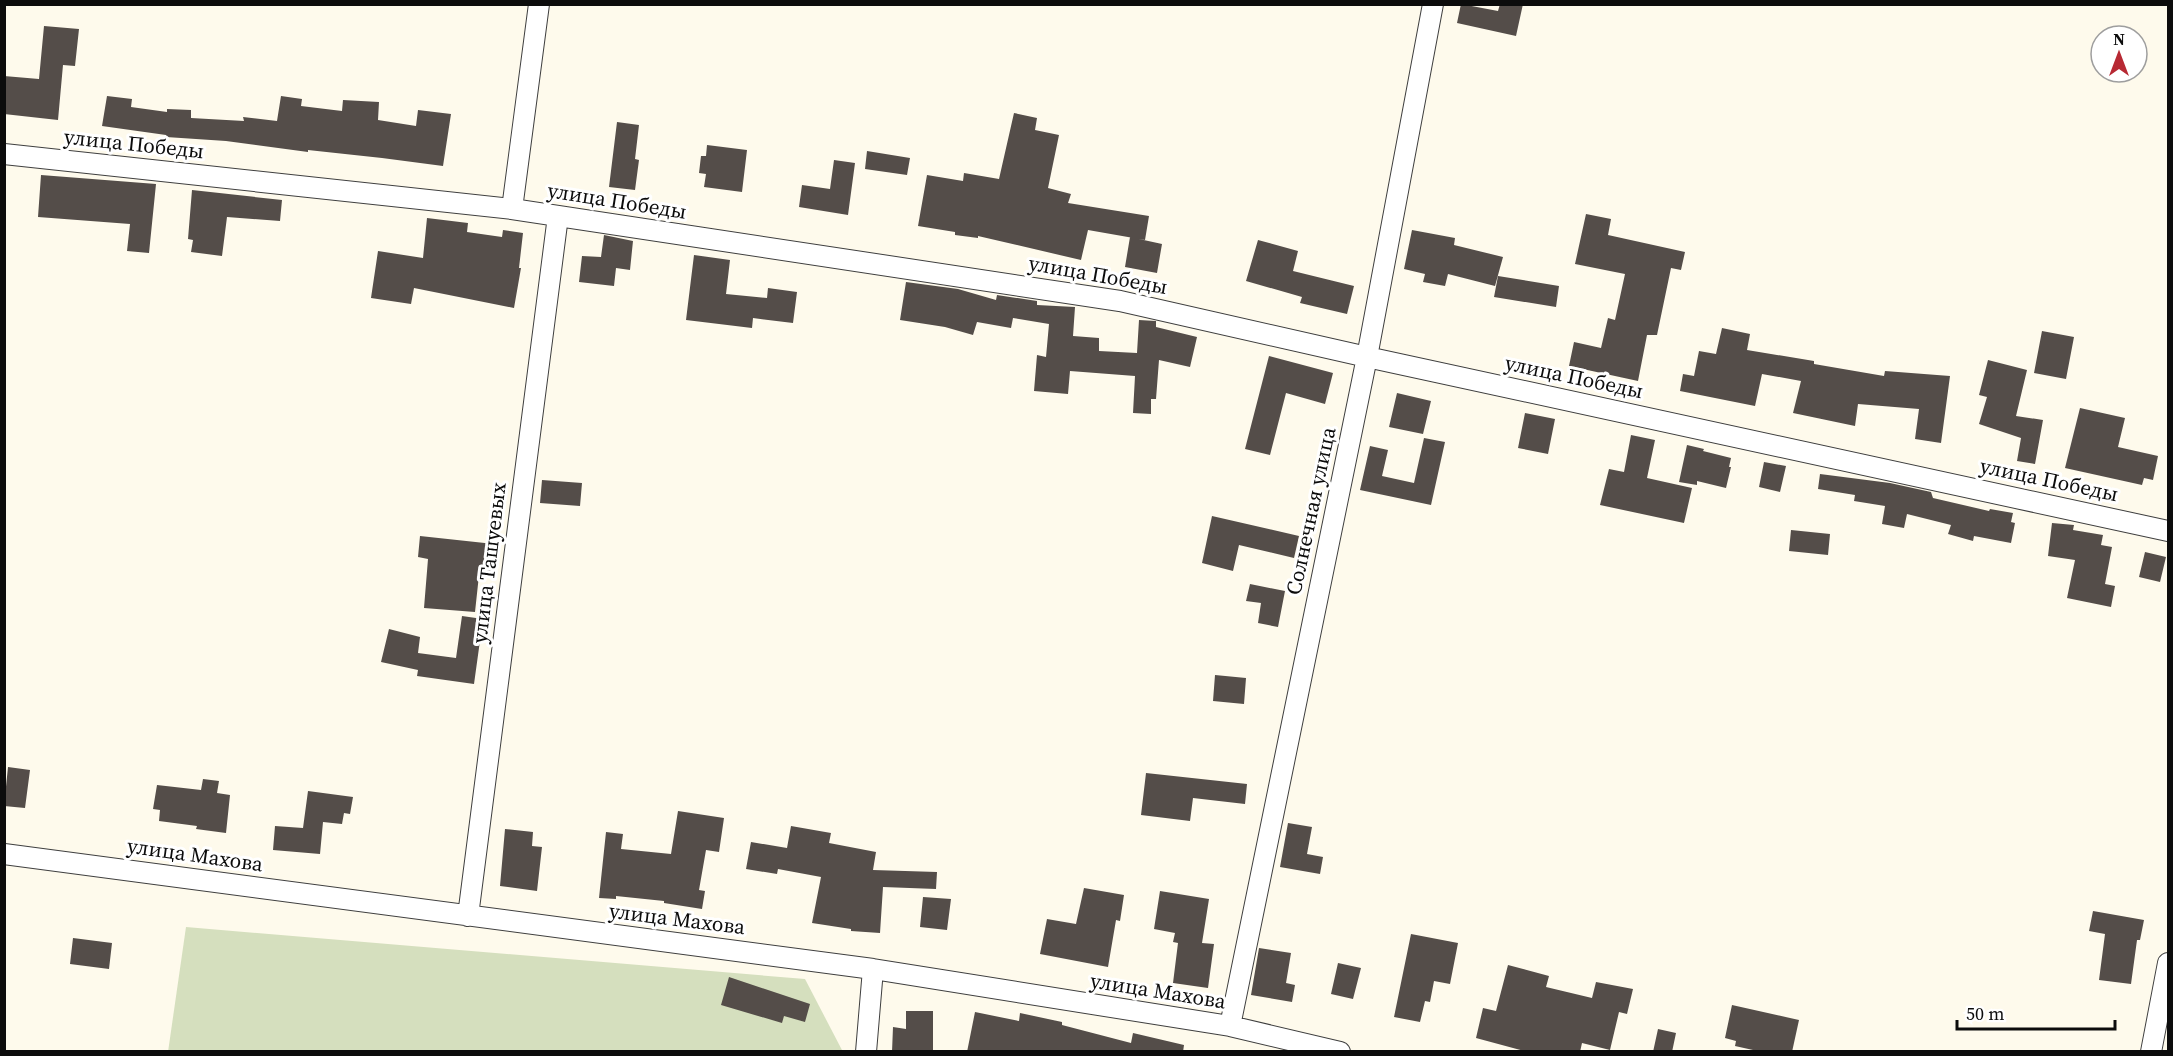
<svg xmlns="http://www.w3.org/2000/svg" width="2173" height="1056" font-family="'Source Serif 4',serif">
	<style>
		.cemetery { fill: #d5dfbe }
		.building { fill: #544d49 }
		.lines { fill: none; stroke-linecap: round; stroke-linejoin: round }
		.minor-casing { stroke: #3f3f3f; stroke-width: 22 }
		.minor { stroke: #fff; stroke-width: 20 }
		.labels { text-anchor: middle; stroke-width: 6; stroke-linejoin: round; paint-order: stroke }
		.street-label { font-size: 21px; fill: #0c0c0c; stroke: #fff }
	</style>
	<rect width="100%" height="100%" fill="#fefaec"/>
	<path class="cemetery" d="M 186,927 L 805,979 L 843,1052 L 168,1052 Z"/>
	<path class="building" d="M 1461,4 L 1498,11 L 1500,4 L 1523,4 L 1516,36 L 1457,23 Z
		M 44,26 L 79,29 L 75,66 L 63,65 L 58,120 L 4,114 L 4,76 L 39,79 Z
		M 107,96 L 132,99 L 131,107 L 167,112 L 167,109 L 191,110 L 191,118 L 244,121 L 243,117 L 277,121 L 281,96 L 302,99 L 301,106 L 342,111 L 343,100 L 379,102 L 378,120 L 416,126 L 418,110 L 451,114 L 443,166 L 382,158 L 308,150 L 308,152 L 226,141 L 166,137 L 166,135 L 102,126 Z
		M 1014,113 L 1037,118 L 1035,130 L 1059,135 L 1048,188 L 1071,194 L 1068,203 L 1149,216 L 1145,240 L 1088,230 L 1081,260 L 978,236 L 978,238 L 955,235 L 955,232 L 918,226 L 927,175 L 963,181 L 964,173 L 999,179 Z
		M 617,122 L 639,125 L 635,159 L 639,160 L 635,190 L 609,187 Z
		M 707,145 L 747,150 L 742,192 L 704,187 L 706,174 L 699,173 L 701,156 L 706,156 Z
		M 867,151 L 910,158 L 907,175 L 865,169 Z
		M 834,160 L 855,163 L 848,215 L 799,207 L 802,185 L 830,189 Z
		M 41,175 L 156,184 L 149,253 L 127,251 L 130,224 L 38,217 Z
		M 192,190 L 282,200 L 280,221 L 227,217 L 222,256 L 191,252 L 193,240 L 188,239 Z
		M 1586,214 L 1611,219 L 1608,235 L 1685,252 L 1681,270 L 1671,268 L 1657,335 L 1647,335 L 1638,381 L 1569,366 L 1574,342 L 1601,348 L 1608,318 L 1615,320 L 1625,274 L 1575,264 Z
		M 427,218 L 468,223 L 467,232 L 502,237 L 503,230 L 523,233 L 519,268 L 521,268 L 514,308 L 414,288 L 411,304 L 371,298 L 378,251 L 423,258 Z
		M 1412,230 L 1455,238 L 1454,245 L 1503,257 L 1495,286 L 1448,274 L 1445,286 L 1423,282 L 1425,274 L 1404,269 Z
		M 604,235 L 633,241 L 630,270 L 616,268 L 614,286 L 579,282 L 582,256 L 601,257 Z
		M 1130,237 L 1162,244 L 1157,273 L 1125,267 Z
		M 1258,240 L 1298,251 L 1293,271 L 1354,286 L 1347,314 L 1300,303 L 1302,297 L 1246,281 Z
		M 694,255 L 730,260 L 726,294 L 767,298 L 768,288 L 797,292 L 793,323 L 753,318 L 752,328 L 686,320 Z
		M 1498,276 L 1559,286 L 1556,307 L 1494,297 Z
		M 906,282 L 958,289 L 996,300 L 997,295 L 1037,301 L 1037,305 L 1075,307 L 1073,336 L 1099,338 L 1099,351 L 1137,353 L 1139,320 L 1156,321 L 1156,327 L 1197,337 L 1190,367 L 1159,360 L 1156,399 L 1151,399 L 1151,414 L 1133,413 L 1135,376 L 1070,371 L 1068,394 L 1034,391 L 1037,355 L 1046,357 L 1049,324 L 1013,318 L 1011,328 L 977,322 L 973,335 L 945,327 L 900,320 Z
		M 1722,328 L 1750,334 L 1747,350 L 1814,361 L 1814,364 L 1884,376 L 1885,371 L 1950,376 L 1941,443 L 1915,439 L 1919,409 L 1858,404 L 1855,426 L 1793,413 L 1801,381 L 1762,374 L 1755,406 L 1680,391 L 1683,374 L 1694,376 L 1699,351 L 1716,354 Z
		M 2042,331 L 2074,337 L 2066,379 L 2034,373 Z
		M 1269,356 L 1333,373 L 1325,404 L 1286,393 L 1270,455 L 1245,449 Z
		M 1988,360 L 2027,370 L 2016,416 L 2043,420 L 2035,464 L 2017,461 L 2021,438 L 1979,424 L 1987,397 L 1979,395 Z
		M 1397,393 L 1431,401 L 1423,434 L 1389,427 Z
		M 2080,408 L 2125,418 L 2118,447 L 2158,456 L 2153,480 L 2144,478 L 2142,485 L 2065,468 Z
		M 1525,413 L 1555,419 L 1548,454 L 1518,448 Z
		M 1631,435 L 1655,440 L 1647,478 L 1692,488 L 1684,523 L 1600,505 L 1609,469 L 1624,472 Z
		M 1424,438 L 1445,442 L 1431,505 L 1360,490 L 1370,446 L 1388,450 L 1382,476 L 1414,483 Z
		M 1687,445 L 1704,449 L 1703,451 L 1731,458 L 1729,467 L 1731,467 L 1726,488 L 1697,481 L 1697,485 L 1679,482 Z
		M 1764,462 L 1786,466 L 1780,492 L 1759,487 Z
		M 1820,474 L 1890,483 L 1931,492 L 1933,498 L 1989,511 L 1990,509 L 2013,513 L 2011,522 L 2015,523 L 2011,543 L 1974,536 L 1973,541 L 1948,534 L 1951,525 L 1907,514 L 1904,528 L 1882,524 L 1885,506 L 1854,501 L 1855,495 L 1818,489 Z
		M 542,480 L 582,483 L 580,506 L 540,503 Z
		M 1212,516 L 1299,536 L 1294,558 L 1239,545 L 1233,571 L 1202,563 Z
		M 2052,523 L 2074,525 L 2073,530 L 2103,535 L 2101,545 L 2112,547 L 2105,584 L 2115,586 L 2111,607 L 2067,598 L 2075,560 L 2048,556 Z
		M 1791,530 L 1830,534 L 1828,555 L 1789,551 Z
		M 420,536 L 494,544 L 490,576 L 479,575 L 475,612 L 424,608 L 428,559 L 418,557 Z
		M 2145,552 L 2166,557 L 2160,582 L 2139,577 Z
		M 1250,584 L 1285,591 L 1278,627 L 1258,623 L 1261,603 L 1246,601 Z
		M 462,616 L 483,619 L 474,684 L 417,676 L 418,670 L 381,662 L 389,629 L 420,637 L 418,653 L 456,658 Z
		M 1215,675 L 1246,678 L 1244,704 L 1213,701 Z
		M 8,767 L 30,770 L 25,808 L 4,806 Z
		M 1146,773 L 1247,784 L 1245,804 L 1193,798 L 1190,821 L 1141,815 Z
		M 203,779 L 219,781 L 217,793 L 230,795 L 226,833 L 196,829 L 197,826 L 159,821 L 160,810 L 153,809 L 157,785 L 201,790 Z
		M 308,791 L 353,797 L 350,814 L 344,813 L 342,824 L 323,822 L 320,854 L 273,850 L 275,826 L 303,828 Z
		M 678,811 L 724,818 L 719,852 L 706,850 L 699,890 L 705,891 L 702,909 L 664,903 L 664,901 L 616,896 L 616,899 L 599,898 L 606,832 L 623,834 L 621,849 L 671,854 Z
		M 1288,823 L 1312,827 L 1307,854 L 1323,857 L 1320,874 L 1280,867 Z
		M 791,826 L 831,833 L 829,843 L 876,852 L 873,870 L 937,872 L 936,889 L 883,887 L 880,933 L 851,931 L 851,929 L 812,923 L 821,877 L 778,869 L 777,874 L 746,869 L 751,842 L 787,848 Z
		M 505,829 L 533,832 L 532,846 L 542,847 L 537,891 L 500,886 Z
		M 1084,888 L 1124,895 L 1120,921 L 1116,920 L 1108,967 L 1040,954 L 1047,919 L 1076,924 Z
		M 1160,891 L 1209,899 L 1202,943 L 1214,944 L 1208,988 L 1173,983 L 1178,943 L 1173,942 L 1175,933 L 1154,929 Z
		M 923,897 L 951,899 L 947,930 L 920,927 Z
		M 2093,911 L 2144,920 L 2140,940 L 2137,940 L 2131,984 L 2099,980 L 2105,934 L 2089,931 Z
		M 1411,934 L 1458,943 L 1450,984 L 1434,981 L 1430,1002 L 1425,1001 L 1420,1022 L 1394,1017 Z
		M 73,938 L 112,943 L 109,969 L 70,964 Z
		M 1259,948 L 1291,953 L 1286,983 L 1295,985 L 1292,1002 L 1251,995 Z
		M 1338,963 L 1361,968 L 1353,999 L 1331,994 Z
		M 1508,965 L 1549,976 L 1546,987 L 1592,998 L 1596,982 L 1633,989 L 1627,1014 L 1619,1012 L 1610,1050 L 1582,1043 L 1580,1052 L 1528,1052 L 1476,1038 L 1483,1008 L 1496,1011 Z
		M 729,977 L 810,1004 L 805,1022 L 784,1016 L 782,1023 L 721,1005 Z
		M 1732,1005 L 1799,1020 L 1792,1052 L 1762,1052 L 1735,1046 L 1736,1041 L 1725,1038 Z
		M 906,1011 L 933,1011 L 933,1052 L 892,1052 L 893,1027 L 906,1029 Z
		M 975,1012 L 1019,1021 L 1020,1013 L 1062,1022 L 1062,1025 L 1131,1043 L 1133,1033 L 1184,1045 L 1183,1052 L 967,1052 Z
		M 1658,1029 L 1676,1033 L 1672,1052 L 1653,1052 Z"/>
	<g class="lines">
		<g class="minor-casing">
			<path id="minor" d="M 4,154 L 512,209 L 1120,301 L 1367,357 L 2168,531
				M 512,209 L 539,4
				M 4,854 L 873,969 L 1230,1026 L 1340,1052
				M 468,916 L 558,216
				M 1230,1026 L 1367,357 L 1433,4
				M 866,1052 L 873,969
				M 2151,1052 L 2168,963"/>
		</g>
		<use href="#minor" class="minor"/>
	</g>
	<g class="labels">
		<g class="street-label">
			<text transform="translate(134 144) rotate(6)" y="7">улица Победы</text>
			<text transform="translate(617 201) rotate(9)" y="7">улица Победы</text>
			<text transform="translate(1098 275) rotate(10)" y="7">улица Победы</text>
			<text transform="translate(1574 377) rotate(12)" y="7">улица Победы</text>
			<text transform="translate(2049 480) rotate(12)" y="7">улица Победы</text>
			<text transform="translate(1311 511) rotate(-78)" y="7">Солнечная улица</text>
			<text transform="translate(489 563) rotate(-83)" y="7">улица Ташуевых</text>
			<text transform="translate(195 855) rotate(8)" y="7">улица Махова</text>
			<text transform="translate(677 919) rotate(7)" y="7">улица Махова</text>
			<text transform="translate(1158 991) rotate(9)" y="7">улица Махова</text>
		</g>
	</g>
	<rect width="2173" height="1056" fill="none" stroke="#0c0c0c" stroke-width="12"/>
	<g transform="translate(2119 54)"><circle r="28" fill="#ffffff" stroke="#9e9e9e" stroke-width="1.5"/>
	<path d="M0-4.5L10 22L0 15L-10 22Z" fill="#b72933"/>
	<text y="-9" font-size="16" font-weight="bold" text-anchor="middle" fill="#0c0c0c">N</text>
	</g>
	<path d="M1957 1020v9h158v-9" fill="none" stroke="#0c0c0c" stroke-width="3"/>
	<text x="1966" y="1020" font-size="18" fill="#0c0c0c" stroke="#ffffff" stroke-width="4.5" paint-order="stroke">50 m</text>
</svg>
